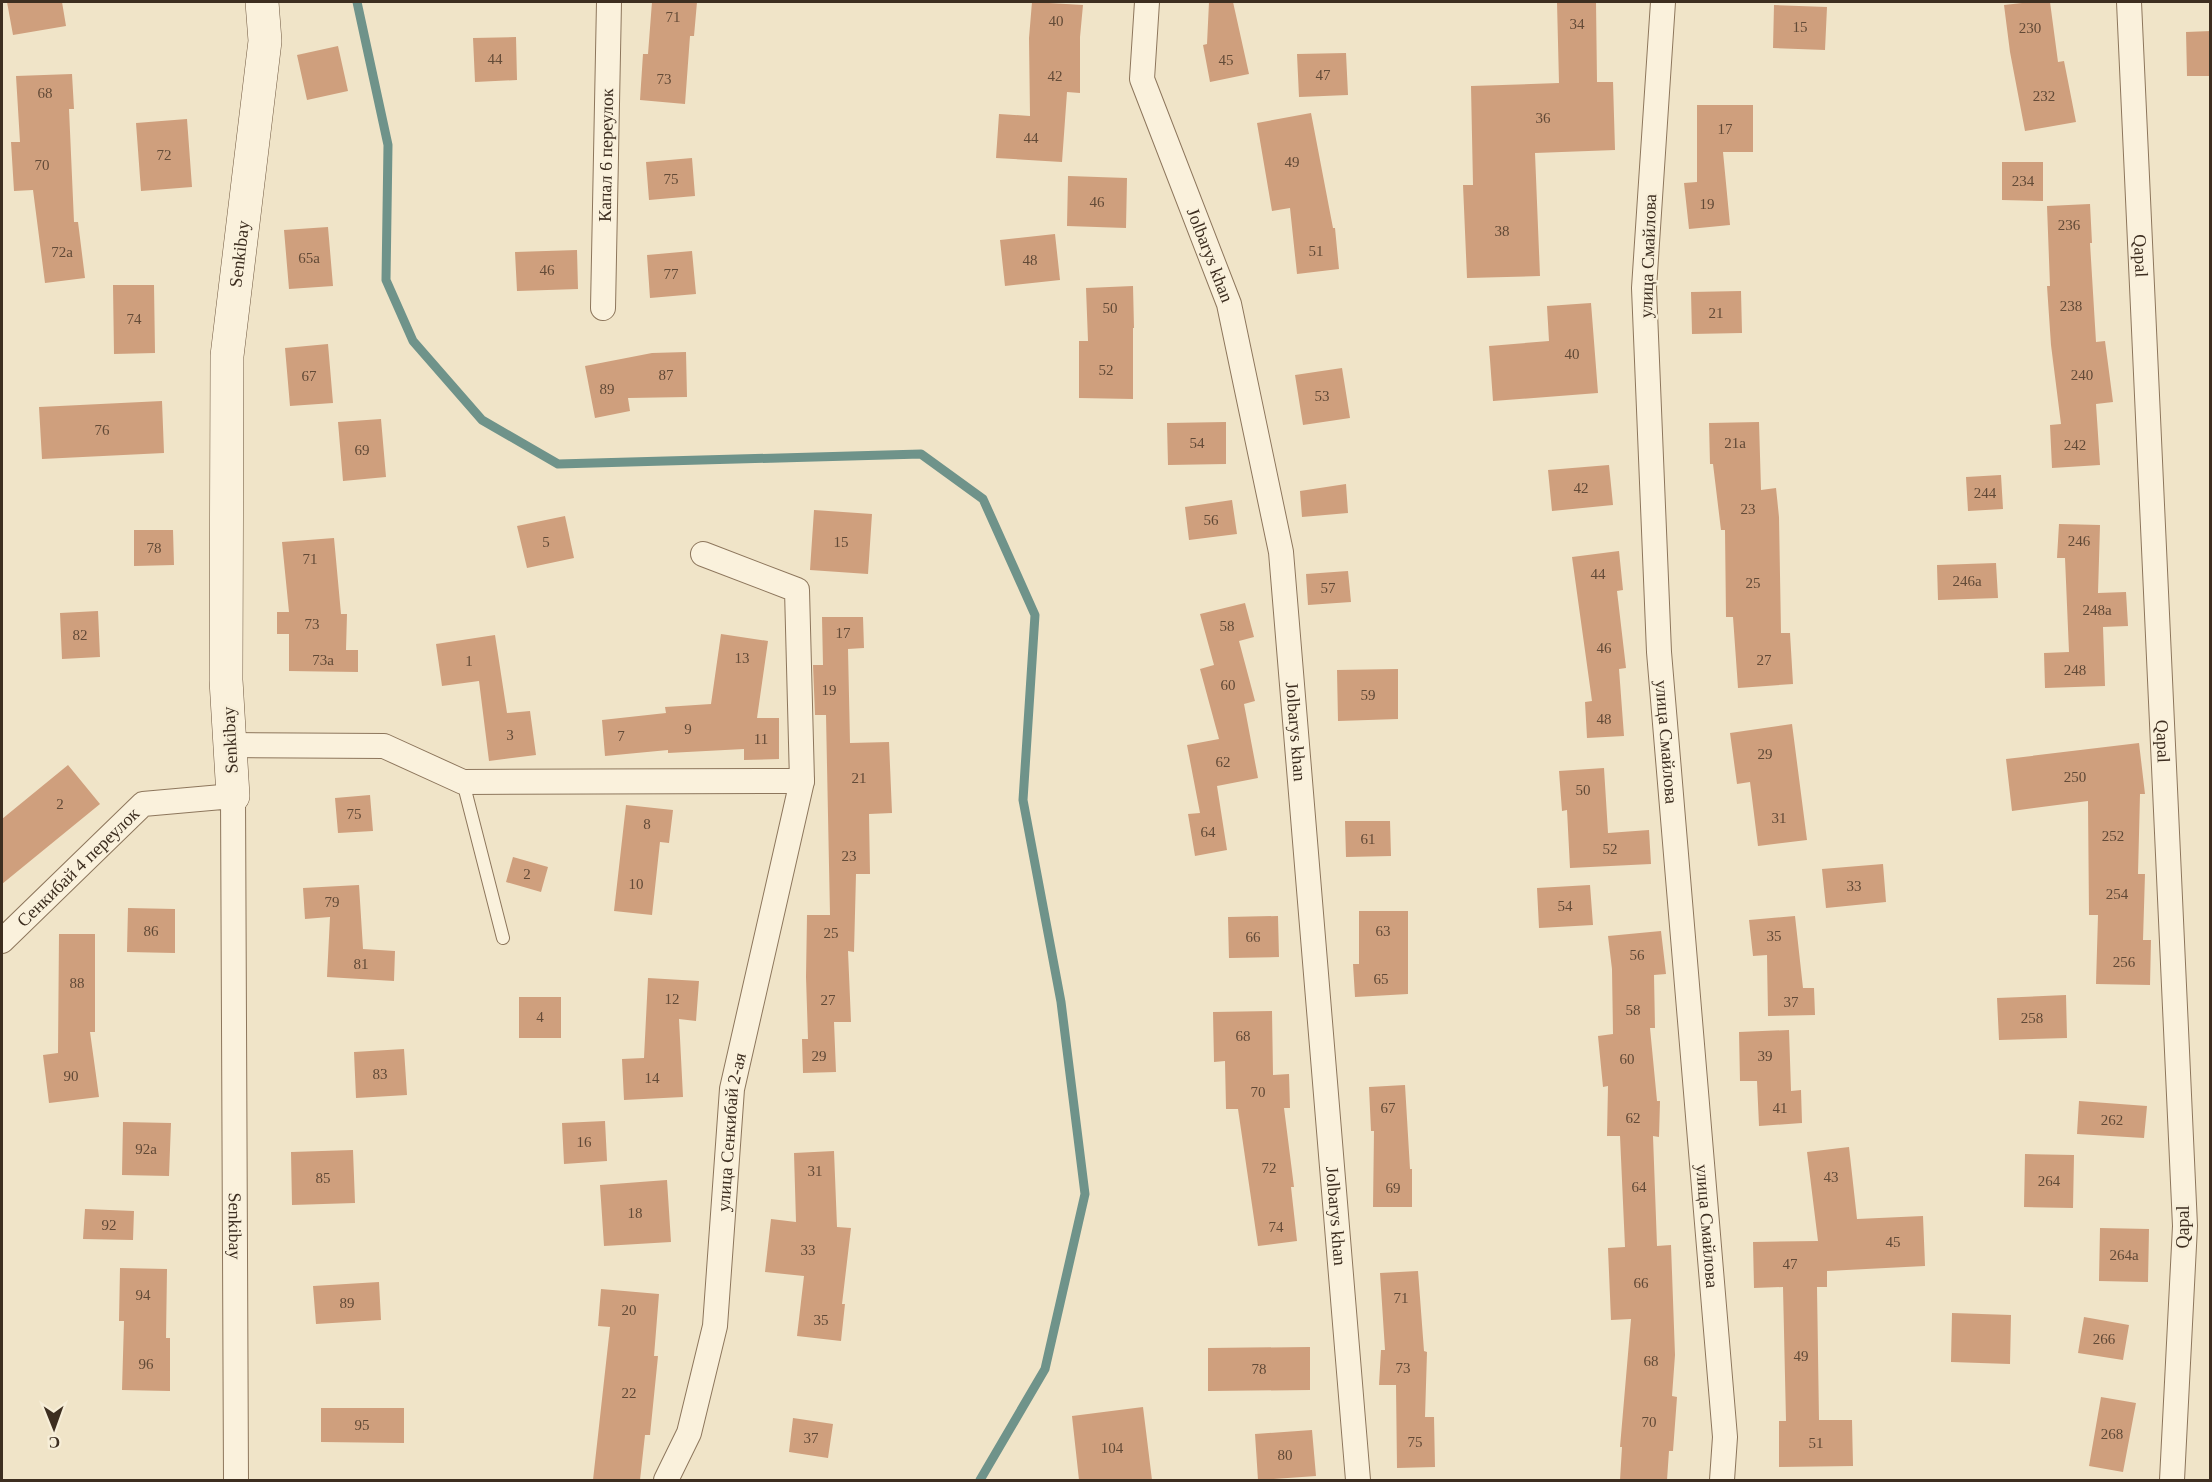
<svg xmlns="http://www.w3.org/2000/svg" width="2212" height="1482" font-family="'Times New Roman',serif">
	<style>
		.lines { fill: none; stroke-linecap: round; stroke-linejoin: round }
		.stream { stroke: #6f938a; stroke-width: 9 }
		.building { fill: #cf9f7d }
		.lane-casing { stroke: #8d765c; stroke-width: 14 }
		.street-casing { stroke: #8d765c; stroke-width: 26 }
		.secondary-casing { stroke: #6f573f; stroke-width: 34 }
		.lane { stroke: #faf1dc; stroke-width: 12 }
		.street { stroke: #faf1dc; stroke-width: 24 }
		.secondary { stroke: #faf1dc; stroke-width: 33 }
		.labels { text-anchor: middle; stroke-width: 5; stroke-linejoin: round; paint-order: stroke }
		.number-label { font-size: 15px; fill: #624a37 }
		.street-label { font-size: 18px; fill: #3d2e20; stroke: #f7eed8 }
	</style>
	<rect width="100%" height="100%" fill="#f0e4c8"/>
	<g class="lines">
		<path class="stream" d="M 357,2 L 388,145 L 386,280 L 413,341 L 482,420 L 558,464 L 921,454 L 983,499 L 1035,615 L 1023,800 L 1061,1002 L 1085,1194 L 1045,1369 L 980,1480"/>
	</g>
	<path class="building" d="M 7,2 L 62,2 L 66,26 L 13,35 Z
		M 652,2 L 697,2 L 694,36 L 690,36 L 685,104 L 640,100 L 643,54 L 648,54 Z
		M 1032,2 L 1083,5 L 1080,37 L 1080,93 L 1067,92 L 1062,162 L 996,158 L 999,114 L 1030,116 L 1029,38 Z
		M 1209,2 L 1233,2 L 1249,74 L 1210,82 L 1203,45 L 1207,44 Z
		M 1557,2 L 1596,2 L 1597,82 L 1613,82 L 1615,150 L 1535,153 L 1540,276 L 1467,278 L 1463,185 L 1473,185 L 1471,86 L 1559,83 Z
		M 2031,2 L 2050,2 L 2058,62 L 2064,61 L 2076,122 L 2025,131 L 2010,52 L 2004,5 Z
		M 1774,5 L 1827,7 L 1825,50 L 1773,48 Z
		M 2211,31 L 2211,76 L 2187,76 L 2186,32 Z
		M 516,37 L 517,80 L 475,82 L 473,38 Z
		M 338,46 L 348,91 L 307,100 L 297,55 Z
		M 1346,53 L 1348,95 L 1299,97 L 1297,54 Z
		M 72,74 L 74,109 L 69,109 L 74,222 L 78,222 L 85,278 L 45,283 L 33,190 L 14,191 L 11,142 L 20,142 L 16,76 Z
		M 1697,105 L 1753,105 L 1753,152 L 1723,152 L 1730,225 L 1689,229 L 1684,183 L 1697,182 Z
		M 1311,113 L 1333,228 L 1335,228 L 1339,269 L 1297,274 L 1290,208 L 1272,211 L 1257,123 Z
		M 187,119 L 192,187 L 141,191 L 136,123 Z
		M 692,158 L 695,196 L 649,200 L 646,162 Z
		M 2002,162 L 2043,162 L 2043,201 L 2002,200 Z
		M 1068,176 L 1127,178 L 1126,228 L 1067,226 Z
		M 2090,204 L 2092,243 L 2090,243 L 2096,342 L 2105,341 L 2113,402 L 2096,404 L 2100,465 L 2052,468 L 2050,425 L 2061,424 L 2051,345 L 2047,286 L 2050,286 L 2047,206 Z
		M 328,227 L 333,286 L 289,289 L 284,230 Z
		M 1055,234 L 1060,280 L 1005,286 L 1000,240 Z
		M 577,250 L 578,289 L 517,291 L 515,252 Z
		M 692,251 L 696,294 L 650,298 L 647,255 Z
		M 113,285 L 154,285 L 155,353 L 114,354 Z
		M 1133,286 L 1134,328 L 1133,328 L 1133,399 L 1079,398 L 1079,341 L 1088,341 L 1086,288 Z
		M 1741,291 L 1742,333 L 1692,334 L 1691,292 Z
		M 1591,303 L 1598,393 L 1493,401 L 1489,346 L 1549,341 L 1547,306 Z
		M 328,344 L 333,403 L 290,406 L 285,348 Z
		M 686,352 L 687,397 L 628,398 L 630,411 L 595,418 L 585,366 L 652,353 Z
		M 1342,368 L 1350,418 L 1303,425 L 1295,375 Z
		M 162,401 L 164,453 L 42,459 L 39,407 Z
		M 381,419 L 386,477 L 343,481 L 338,422 Z
		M 1226,422 L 1226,464 L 1168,465 L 1167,423 Z
		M 1759,422 L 1761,490 L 1776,488 L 1779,517 L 1781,633 L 1790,633 L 1793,684 L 1738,688 L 1733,617 L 1726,617 L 1725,530 L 1721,530 L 1713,464 L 1710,464 L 1709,423 Z
		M 1609,465 L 1613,505 L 1552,511 L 1548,470 Z
		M 2001,475 L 2003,509 L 1968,511 L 1966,477 Z
		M 1346,484 L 1348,513 L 1302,517 L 1300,491 Z
		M 1232,500 L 1237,534 L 1189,540 L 1185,507 Z
		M 814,510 L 872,514 L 868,574 L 810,570 Z
		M 565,516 L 574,558 L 527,568 L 517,526 Z
		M 2059,524 L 2100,525 L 2098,593 L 2126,592 L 2128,626 L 2103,627 L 2105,686 L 2045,688 L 2044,653 L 2069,652 L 2065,558 L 2057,558 Z
		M 134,530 L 173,530 L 174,565 L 134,566 Z
		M 334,538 L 341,614 L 347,614 L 346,650 L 358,650 L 358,672 L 289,671 L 289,634 L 277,634 L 277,612 L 289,612 L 282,542 Z
		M 1619,551 L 1623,590 L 1617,591 L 1626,668 L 1619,669 L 1624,736 L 1587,738 L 1585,702 L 1592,701 L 1572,557 Z
		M 1996,563 L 1998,598 L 1938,600 L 1937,565 Z
		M 1348,571 L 1351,602 L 1308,605 L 1306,574 Z
		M 1245,603 L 1254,637 L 1239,641 L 1255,701 L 1244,704 L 1258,778 L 1217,786 L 1227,850 L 1195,856 L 1188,814 L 1200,813 L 1187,745 L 1219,739 L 1200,669 L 1214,665 L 1200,614 Z
		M 98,611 L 100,657 L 62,659 L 60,613 Z
		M 822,617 L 863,617 L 864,648 L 848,649 L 850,743 L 889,742 L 892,813 L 869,814 L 870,874 L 856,874 L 854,952 L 848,951 L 851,1022 L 834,1022 L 836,1072 L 803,1073 L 802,1039 L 808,1039 L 806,977 L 807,915 L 830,915 L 826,715 L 815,715 L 813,665 L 823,665 Z
		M 721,634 L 768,641 L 757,718 L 779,718 L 779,759 L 744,760 L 744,749 L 668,753 L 668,750 L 605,756 L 602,720 L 666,713 L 665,707 L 711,704 Z
		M 495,635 L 507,713 L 530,711 L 536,755 L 489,761 L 479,681 L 442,686 L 436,644 Z
		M 1398,669 L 1398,719 L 1338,721 L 1337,670 Z
		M 1792,724 L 1807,840 L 1758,846 L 1750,782 L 1737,784 L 1730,733 Z
		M 2139,743 L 2145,794 L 2140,794 L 2138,874 L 2145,874 L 2143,940 L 2151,940 L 2150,985 L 2096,984 L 2098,915 L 2089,915 L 2088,801 L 2012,811 L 2006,759 Z
		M 68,765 L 100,804 L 2,884 L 2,819 Z
		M 1604,768 L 1608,833 L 1649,830 L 1651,864 L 1570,868 L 1567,810 L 1562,811 L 1559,771 Z
		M 370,795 L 373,831 L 338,833 L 335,798 Z
		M 626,805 L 673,810 L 669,843 L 660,842 L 652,915 L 614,911 Z
		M 1345,821 L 1390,821 L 1391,856 L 1346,857 Z
		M 513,857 L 548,867 L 541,892 L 506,882 Z
		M 1883,864 L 1886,902 L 1826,908 L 1822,869 Z
		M 359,885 L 363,949 L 395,951 L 394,981 L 327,977 L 330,917 L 305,919 L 303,888 Z
		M 1590,885 L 1593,925 L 1539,928 L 1537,888 Z
		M 128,908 L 175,909 L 175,953 L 127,952 Z
		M 1359,911 L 1408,911 L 1408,994 L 1355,997 L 1353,964 L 1359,964 Z
		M 1278,916 L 1279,957 L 1229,958 L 1228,917 Z
		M 1795,916 L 1803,988 L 1814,988 L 1815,1015 L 1768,1016 L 1767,955 L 1753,956 L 1749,920 Z
		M 1661,931 L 1666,974 L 1654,975 L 1655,1028 L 1650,1028 L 1657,1101 L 1660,1101 L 1659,1137 L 1653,1136 L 1657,1246 L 1671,1245 L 1675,1355 L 1672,1396 L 1677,1397 L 1673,1451 L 1669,1451 L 1667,1480 L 1620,1480 L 1622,1447 L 1620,1447 L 1631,1319 L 1611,1320 L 1608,1248 L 1625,1247 L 1620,1136 L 1607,1136 L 1608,1086 L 1603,1087 L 1598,1036 L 1613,1034 L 1612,969 L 1608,936 Z
		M 59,934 L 95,934 L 95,1032 L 90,1032 L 99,1097 L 49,1103 L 43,1055 L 58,1053 Z
		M 648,978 L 699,981 L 696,1021 L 679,1019 L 683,1097 L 624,1100 L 622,1059 L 644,1058 Z
		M 2066,995 L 2067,1038 L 1999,1040 L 1997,998 Z
		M 519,997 L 561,997 L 561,1038 L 519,1038 Z
		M 1272,1011 L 1273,1075 L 1289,1074 L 1290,1108 L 1284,1108 L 1294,1187 L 1291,1187 L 1297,1241 L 1258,1246 L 1238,1109 L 1226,1109 L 1225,1061 L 1214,1062 L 1213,1012 Z
		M 1789,1030 L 1791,1091 L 1801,1090 L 1802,1123 L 1759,1126 L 1757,1081 L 1740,1081 L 1739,1032 Z
		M 404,1049 L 407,1095 L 356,1098 L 354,1052 Z
		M 1405,1085 L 1410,1169 L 1412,1169 L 1412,1207 L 1373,1207 L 1374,1131 L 1371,1131 L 1369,1087 Z
		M 2079,1101 L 2147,1106 L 2144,1138 L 2077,1134 Z
		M 605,1121 L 607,1161 L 564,1164 L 562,1123 Z
		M 123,1122 L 171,1123 L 169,1176 L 122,1175 Z
		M 1849,1147 L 1857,1219 L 1923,1216 L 1925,1266 L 1827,1271 L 1827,1287 L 1817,1287 L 1819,1420 L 1852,1420 L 1853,1466 L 1779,1467 L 1779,1421 L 1786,1421 L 1783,1287 L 1754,1288 L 1753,1242 L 1818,1241 L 1807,1152 Z
		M 353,1150 L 355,1203 L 292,1205 L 291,1152 Z
		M 834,1151 L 837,1227 L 851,1228 L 842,1304 L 845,1304 L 841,1341 L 797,1336 L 804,1276 L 765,1272 L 771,1219 L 796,1222 L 794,1153 Z
		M 2025,1154 L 2074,1155 L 2073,1208 L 2024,1207 Z
		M 667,1180 L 671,1242 L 604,1246 L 600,1185 Z
		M 85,1209 L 134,1211 L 133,1240 L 83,1239 Z
		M 2100,1228 L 2149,1229 L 2148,1282 L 2099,1281 Z
		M 120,1268 L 167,1269 L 166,1338 L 170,1338 L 170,1391 L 122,1390 L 124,1321 L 119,1321 Z
		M 1418,1271 L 1424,1351 L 1427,1352 L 1425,1417 L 1434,1417 L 1435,1467 L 1397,1468 L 1396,1385 L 1379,1385 L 1381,1350 L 1385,1350 L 1380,1273 Z
		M 379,1282 L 381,1320 L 316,1324 L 313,1286 Z
		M 601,1289 L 659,1294 L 654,1356 L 658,1356 L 650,1435 L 645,1435 L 640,1480 L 593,1480 L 610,1327 L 598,1326 Z
		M 1952,1313 L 2011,1315 L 2010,1364 L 1951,1362 Z
		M 2084,1317 L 2129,1325 L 2123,1360 L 2078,1353 Z
		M 1310,1347 L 1310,1390 L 1208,1391 L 1208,1348 Z
		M 2101,1397 L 2136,1403 L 2123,1472 L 2089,1466 Z
		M 1143,1407 L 1152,1480 L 1079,1480 L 1072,1416 Z
		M 321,1408 L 404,1408 L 404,1443 L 321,1442 Z
		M 793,1418 L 833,1424 L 828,1458 L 789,1452 Z
		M 1312,1430 L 1316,1476 L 1258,1480 L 1255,1434 Z"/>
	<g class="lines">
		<g class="lane-casing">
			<path id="lane" d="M 463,782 L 503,938"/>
		</g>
		<g class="street-casing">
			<g id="street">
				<path id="s1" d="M 1147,2 L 1142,79 L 1229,304 L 1281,552 L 1358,1480"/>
				<path id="s2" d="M 1663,2 L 1644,288 L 1659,652 L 1725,1437 L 1722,1480"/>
				<path id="s3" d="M 2129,2 L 2185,1226 L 2172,1480"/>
				<path id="s4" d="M 603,308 L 609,2"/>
				<path d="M 230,745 L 384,746 L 463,782 L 802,781"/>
				<path id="s5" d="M 2,941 L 143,804 L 233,796 L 236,1480"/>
				<path id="s6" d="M 666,1480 L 689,1433 L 715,1326 L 732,1089 L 802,781 L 797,590 L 703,554"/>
			</g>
		</g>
		<g class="secondary-casing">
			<g id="secondary">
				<path id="s7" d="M 233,796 L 226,680 L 227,356 L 265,41 L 262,2"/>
			</g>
		</g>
		<use href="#lane" class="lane"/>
		<use href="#street" class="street"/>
		<use href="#secondary" class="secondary"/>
	</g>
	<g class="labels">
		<g class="number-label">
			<text x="673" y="22">71</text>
			<text x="1056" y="26">40</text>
			<text x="1577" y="29">34</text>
			<text x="1800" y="32">15</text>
			<text x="2030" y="33">230</text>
			<text x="495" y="64">44</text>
			<text x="1226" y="65">45</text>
			<text x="1323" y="80">47</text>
			<text x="1055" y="81">42</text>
			<text x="664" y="84">73</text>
			<text x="45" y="98">68</text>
			<text x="2044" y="101">232</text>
			<text x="1543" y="123">36</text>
			<text x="1725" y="134">17</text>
			<text x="1031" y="143">44</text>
			<text x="164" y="160">72</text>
			<text x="1292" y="167">49</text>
			<text x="42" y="170">70</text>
			<text x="671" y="184">75</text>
			<text x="2023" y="186">234</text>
			<text x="1097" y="207">46</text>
			<text x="1707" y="209">19</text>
			<text x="2069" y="230">236</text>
			<text x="1502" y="236">38</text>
			<text x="1316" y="256">51</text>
			<text x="62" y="257">72а</text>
			<text x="309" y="263">65а</text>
			<text x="1030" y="265">48</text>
			<text x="547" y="275">46</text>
			<text x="671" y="279">77</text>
			<text x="2071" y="311">238</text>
			<text x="1110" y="313">50</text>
			<text x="1716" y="318">21</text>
			<text x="134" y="324">74</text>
			<text x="1572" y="359">40</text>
			<text x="1106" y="375">52</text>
			<text x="666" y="380">87</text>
			<text x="2082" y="380">240</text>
			<text x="309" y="381">67</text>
			<text x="607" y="394">89</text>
			<text x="1322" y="401">53</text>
			<text x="102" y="435">76</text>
			<text x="1197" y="448">54</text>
			<text x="1735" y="448">21а</text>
			<text x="2075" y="450">242</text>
			<text x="362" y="455">69</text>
			<text x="1581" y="493">42</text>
			<text x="1985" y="498">244</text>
			<text x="1748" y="514">23</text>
			<text x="1211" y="525">56</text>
			<text x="2079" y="546">246</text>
			<text x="546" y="547">5</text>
			<text x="841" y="547">15</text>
			<text x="154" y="553">78</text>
			<text x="310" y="564">71</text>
			<text x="1598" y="579">44</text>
			<text x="1967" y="586">246а</text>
			<text x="1753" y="588">25</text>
			<text x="1328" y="593">57</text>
			<text x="2097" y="615">248а</text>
			<text x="312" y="629">73</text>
			<text x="1227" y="631">58</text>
			<text x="843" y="638">17</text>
			<text x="80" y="640">82</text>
			<text x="1604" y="653">46</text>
			<text x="742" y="663">13</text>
			<text x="323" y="665">73а</text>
			<text x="1764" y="665">27</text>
			<text x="469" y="666">1</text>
			<text x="2075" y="675">248</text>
			<text x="1228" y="690">60</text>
			<text x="829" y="695">19</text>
			<text x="1368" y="700">59</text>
			<text x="1604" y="724">48</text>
			<text x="688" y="734">9</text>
			<text x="510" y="740">3</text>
			<text x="621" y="741">7</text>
			<text x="761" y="744">11</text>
			<text x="1765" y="759">29</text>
			<text x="1223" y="767">62</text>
			<text x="2075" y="782">250</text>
			<text x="859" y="783">21</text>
			<text x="1583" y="795">50</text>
			<text x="60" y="809">2</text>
			<text x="354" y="819">75</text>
			<text x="1779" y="823">31</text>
			<text x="647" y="829">8</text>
			<text x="1208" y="837">64</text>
			<text x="2113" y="841">252</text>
			<text x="1368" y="844">61</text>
			<text x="1610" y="854">52</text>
			<text x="849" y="861">23</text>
			<text x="527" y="879">2</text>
			<text x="636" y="889">10</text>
			<text x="1854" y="891">33</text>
			<text x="2117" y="899">254</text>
			<text x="332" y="907">79</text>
			<text x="1565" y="911">54</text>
			<text x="151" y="936">86</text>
			<text x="1383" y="936">63</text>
			<text x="831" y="938">25</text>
			<text x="1774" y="941">35</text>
			<text x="1253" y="942">66</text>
			<text x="1637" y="960">56</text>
			<text x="2124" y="967">256</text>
			<text x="361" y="969">81</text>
			<text x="1381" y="984">65</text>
			<text x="77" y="988">88</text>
			<text x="672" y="1004">12</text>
			<text x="828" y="1005">27</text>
			<text x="1791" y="1007">37</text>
			<text x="1633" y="1015">58</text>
			<text x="540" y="1022">4</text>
			<text x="2032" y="1023">258</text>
			<text x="1243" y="1041">68</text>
			<text x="819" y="1061">29</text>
			<text x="1765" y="1061">39</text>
			<text x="1627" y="1064">60</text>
			<text x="380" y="1079">83</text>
			<text x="71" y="1081">90</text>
			<text x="652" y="1083">14</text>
			<text x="1258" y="1097">70</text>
			<text x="1388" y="1113">67</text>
			<text x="1780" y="1113">41</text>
			<text x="1633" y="1123">62</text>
			<text x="2112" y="1125">262</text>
			<text x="584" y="1147">16</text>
			<text x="146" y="1154">92а</text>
			<text x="1269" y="1173">72</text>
			<text x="815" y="1176">31</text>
			<text x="1831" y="1182">43</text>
			<text x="323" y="1183">85</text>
			<text x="2049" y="1186">264</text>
			<text x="1639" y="1192">64</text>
			<text x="1393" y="1193">69</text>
			<text x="635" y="1218">18</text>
			<text x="109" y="1230">92</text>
			<text x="1276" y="1232">74</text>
			<text x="1893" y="1247">45</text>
			<text x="808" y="1255">33</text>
			<text x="2124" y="1260">264а</text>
			<text x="1790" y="1269">47</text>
			<text x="1641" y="1288">66</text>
			<text x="143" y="1300">94</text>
			<text x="1401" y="1303">71</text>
			<text x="347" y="1308">89</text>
			<text x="629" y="1315">20</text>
			<text x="821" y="1325">35</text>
			<text x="2104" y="1344">266</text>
			<text x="1801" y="1361">49</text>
			<text x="1651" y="1366">68</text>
			<text x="146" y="1369">96</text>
			<text x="1403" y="1373">73</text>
			<text x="1259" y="1374">78</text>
			<text x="629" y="1398">22</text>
			<text x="1649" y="1427">70</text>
			<text x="362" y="1430">95</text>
			<text x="2112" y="1439">268</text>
			<text x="811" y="1443">37</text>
			<text x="1415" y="1447">75</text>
			<text x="1816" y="1448">51</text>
			<text x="1112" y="1453">104</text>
			<text x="1285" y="1460">80</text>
		</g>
		<g class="street-label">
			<text dy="6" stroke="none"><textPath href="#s4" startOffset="153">Капал 6 переулок</textPath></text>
			<text dy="6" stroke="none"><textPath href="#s7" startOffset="543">Senkibay</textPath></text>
			<text dy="6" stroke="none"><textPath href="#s1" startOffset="266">Jolbarys khan</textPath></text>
			<text transform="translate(1648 256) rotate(-88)" y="6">улица Смайлова</text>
			<text dy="6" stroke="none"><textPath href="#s3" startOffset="254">Qapal</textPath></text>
			<text dy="6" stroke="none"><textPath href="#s1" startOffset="752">Jolbarys khan</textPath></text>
			<text transform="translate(230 740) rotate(-93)" y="6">Senkibay</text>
			<text dy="6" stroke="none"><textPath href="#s3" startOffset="740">Qapal</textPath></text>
			<text dy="6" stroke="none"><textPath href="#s2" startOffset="741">улица Смайлова</textPath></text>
			<text dy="6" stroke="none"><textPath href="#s5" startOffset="106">Сенкибай 4 переулок</textPath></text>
			<text dy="6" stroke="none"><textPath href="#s6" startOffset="357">улица Сенкибай 2-ая</textPath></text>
			<text dy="6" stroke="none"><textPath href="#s1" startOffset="1238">Jolbarys khan</textPath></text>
			<text dy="6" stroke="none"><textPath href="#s5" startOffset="717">Senkibay</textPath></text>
			<text dy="6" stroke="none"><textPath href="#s2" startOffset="1227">улица Смайлова</textPath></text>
			<text transform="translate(2183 1227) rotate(-90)" y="6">Qapal</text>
		</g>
	</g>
	<rect width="2212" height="1482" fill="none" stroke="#3d2e20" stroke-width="6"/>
	<g transform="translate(54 1428) rotate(179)" stroke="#f7eed8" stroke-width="4.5" paint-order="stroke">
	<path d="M0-4.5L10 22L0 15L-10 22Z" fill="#3d2e20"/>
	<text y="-9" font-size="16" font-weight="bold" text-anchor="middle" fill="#3d2e20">С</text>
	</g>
</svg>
